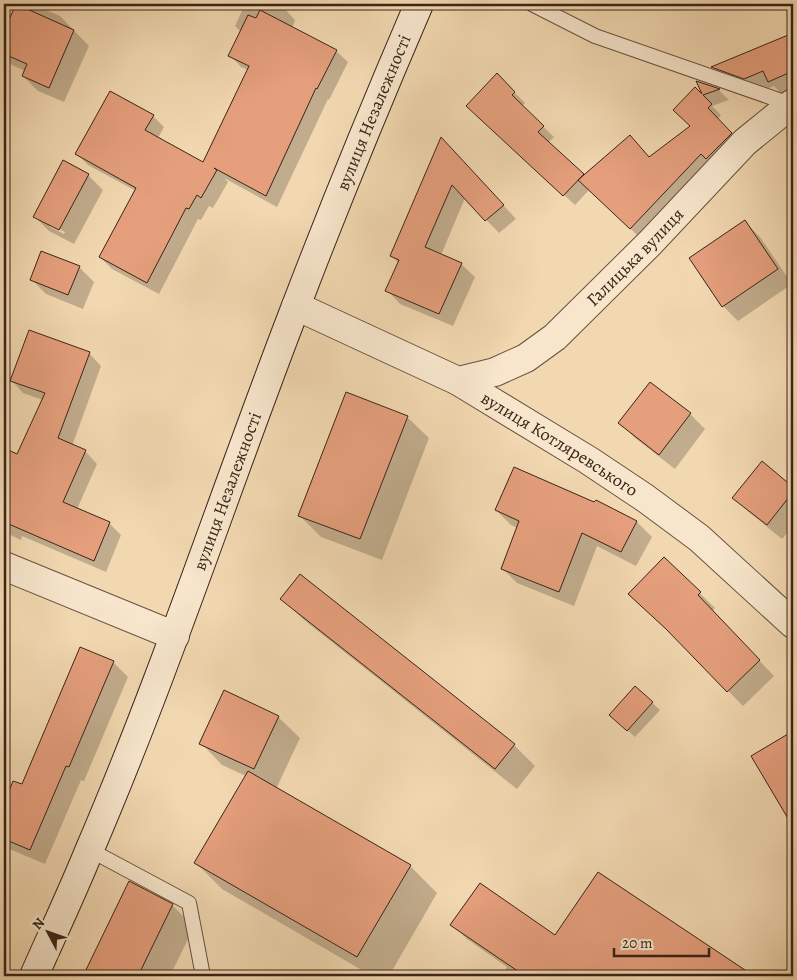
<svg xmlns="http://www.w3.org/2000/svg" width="797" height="980" font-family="Alegreya,serif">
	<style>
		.shadow { fill: #0003; fill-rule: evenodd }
		.building { fill: #e59f7d; stroke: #3a2418 }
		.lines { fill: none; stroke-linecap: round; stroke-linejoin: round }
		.service-casing { stroke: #68513e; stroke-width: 16 }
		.minor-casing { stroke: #68513e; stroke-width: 30 }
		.secondary-casing { stroke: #3a2418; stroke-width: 30 }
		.service { stroke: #f7e6cc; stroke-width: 14 }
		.minor { stroke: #f7e6cc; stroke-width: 28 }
		.secondary { stroke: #f7e6cc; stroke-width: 28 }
		.labels { text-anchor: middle; stroke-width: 4; stroke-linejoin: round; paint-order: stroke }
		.street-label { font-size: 18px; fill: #3a2418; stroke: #f7e6cc }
	</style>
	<rect width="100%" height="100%" fill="#f2d8b1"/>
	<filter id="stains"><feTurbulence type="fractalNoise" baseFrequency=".004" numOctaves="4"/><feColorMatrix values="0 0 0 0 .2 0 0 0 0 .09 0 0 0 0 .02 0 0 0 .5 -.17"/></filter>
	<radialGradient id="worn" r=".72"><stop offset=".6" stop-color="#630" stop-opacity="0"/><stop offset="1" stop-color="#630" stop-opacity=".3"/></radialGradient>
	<path class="shadow" d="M 17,4 L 32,4 L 60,16 L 89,46 L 64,102 L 38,91 L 23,76 L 25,71 L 12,65 L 4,57 L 4,34 Z
		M 245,4 L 275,4 L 284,8 L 295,20 L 292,28 L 336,51 L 348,62 L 329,100 L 328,99 L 277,207 L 224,178 L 228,182 L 213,208 L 209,206 L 201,220 L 198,219 L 159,294 L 112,269 L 100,257 L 136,191 L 88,165 L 76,153 L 153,116 L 164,127 L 158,138 L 203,164 L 248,70 L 241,67 L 230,55 L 241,32 L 235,26 Z
		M 587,4 L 603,4 L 599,11 Z
		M 791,35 L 793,36 L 793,90 L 782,95 L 774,86 L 759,92 L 727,81 L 714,68 Z
		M 497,75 L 525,103 L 522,106 L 554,137 L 548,143 L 584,176 L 649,158 L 692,126 L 705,100 L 698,83 L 719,90 L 729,100 L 712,106 L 721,115 L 718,119 L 741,145 L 641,239 L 590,189 L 575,205 L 478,116 Z
		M 454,152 L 516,219 L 499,233 L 465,198 L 441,255 L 461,264 L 475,277 L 453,326 L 400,304 L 387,290 L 399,263 L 391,256 Z
		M 88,175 L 103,190 L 74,244 L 49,231 L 34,216 ZM 50,224 L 65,232 L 64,234 L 50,227 Z
		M 745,222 L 760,237 L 792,284 L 738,321 L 723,306 L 691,258 Z
		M 79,267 L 94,282 L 83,309 L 46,294 L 31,279 Z
		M 89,353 L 101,366 L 72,446 L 85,451 L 97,464 L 77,509 L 109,523 L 121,535 L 106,572 L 22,536 L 21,540 L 4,532 L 4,450 L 17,455 L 43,400 L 23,393 L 11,380 Z
		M 650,384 L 690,414 L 705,429 L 675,469 L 635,438 L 620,423 Z
		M 407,417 L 429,438 L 382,560 L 321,537 L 299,515 Z
		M 762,463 L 793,489 L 793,526 L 782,539 L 749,512 L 734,497 Z
		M 596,501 L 637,522 L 652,537 L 636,566 L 597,546 L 574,606 L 517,583 L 502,568 L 518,528 L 511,525 L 496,510 L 595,504 Z
		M 664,558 L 715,608 L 712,611 L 774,676 L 743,706 L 677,639 Z
		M 282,599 L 514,745 L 535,766 L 517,789 L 304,620 Z
		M 113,662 L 128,677 L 84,781 L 81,780 L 45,864 L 7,848 L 4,845 L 4,806 L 14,782 L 22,786 Z
		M 635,687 L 660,710 L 635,737 L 618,722 Z
		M 278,717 L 300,738 L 276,789 L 410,866 L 437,893 L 389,976 L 372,976 L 222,889 L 195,862 L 246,776 L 222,765 L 201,743 Z
		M 793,732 L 793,824 L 753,756 Z
		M 599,874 L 752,976 L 501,976 L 507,967 L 467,939 L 452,924 L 556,937 Z
		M 130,883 L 172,905 L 194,927 L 170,976 L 85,976 Z"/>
	<path class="building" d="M 16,4 L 74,30 L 49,88 L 22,76 L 27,64 L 4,54 L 4,31 Z
		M 260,10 L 337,50 L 317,89 L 316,88 L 266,196 L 214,168 L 217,170 L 201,198 L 197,195 L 189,209 L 186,208 L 147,283 L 99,257 L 136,188 L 75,154 L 110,91 L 154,115 L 145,130 L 203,162 L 249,66 L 228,56 L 248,15 L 256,18 Z
		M 793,33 L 793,71 L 768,82 L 763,71 L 744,79 L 711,67 Z
		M 497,73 L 515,92 L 512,95 L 544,126 L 538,132 L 584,174 L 563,196 L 466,106 Z
		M 696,81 L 720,89 L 703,95 L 712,104 L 708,108 L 732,133 L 706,159 L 701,154 L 630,229 L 578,180 L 630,135 L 649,157 L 690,126 L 673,110 L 695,87 L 702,94 Z
		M 441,137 L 504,205 L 485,221 L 452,185 L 425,247 L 462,263 L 439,314 L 385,291 L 399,260 L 390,256 Z
		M 63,160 L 89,174 L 59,230 L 33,217 Z
		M 745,220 L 778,269 L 722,307 L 689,258 Z
		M 41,251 L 80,266 L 68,295 L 30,280 Z
		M 29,330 L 90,352 L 58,438 L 86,450 L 63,502 L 110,522 L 94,561 L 4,522 L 4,448 L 17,454 L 45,393 L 10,381 Z
		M 650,382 L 691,413 L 659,455 L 618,423 Z
		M 346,392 L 408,416 L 360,539 L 298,516 Z
		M 762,461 L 793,487 L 793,492 L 767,525 L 732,498 Z
		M 514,467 L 594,502 L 596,500 L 637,521 L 621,552 L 582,533 L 559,592 L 501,569 L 519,521 L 495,510 Z
		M 664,557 L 701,592 L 698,595 L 760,660 L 727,692 L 666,629 L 628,594 Z
		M 300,574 L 515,744 L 495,769 L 280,599 Z
		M 80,647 L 114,661 L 69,767 L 66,766 L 30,850 L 4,839 L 4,803 L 13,781 L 22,784 Z
		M 635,686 L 653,702 L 627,731 L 609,715 Z
		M 224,690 L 279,716 L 254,769 L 199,744 Z
		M 793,731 L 793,827 L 751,756 Z
		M 248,771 L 411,865 L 357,957 L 194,863 Z
		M 598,872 L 754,976 L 525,976 L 450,925 L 480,883 L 555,935 Z
		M 129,881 L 173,904 L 138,976 L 83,976 Z"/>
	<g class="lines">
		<g class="service-casing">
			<path id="service" d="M 532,4 L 595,36 L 790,104
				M 90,850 L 189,903 L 203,976"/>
		</g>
		<g class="minor-casing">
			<g id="minor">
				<path id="s1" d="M 296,306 L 458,381 L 588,460 L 645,498 L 699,538 L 793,624"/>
				<path id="s2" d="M 458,381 L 495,372 L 526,358 L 555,337 L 650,243 L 745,142 L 793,103"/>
				<path d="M 4,566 L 175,636"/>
			</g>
		</g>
		<g class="secondary-casing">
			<g id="secondary">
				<path id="s3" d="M 34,976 C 52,935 72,893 89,851 C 166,672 226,487 296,306 C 335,204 376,104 419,4"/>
			</g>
		</g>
		<use href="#service" class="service"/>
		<use href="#minor" class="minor"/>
		<use href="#secondary" class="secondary"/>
	</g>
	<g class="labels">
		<g class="street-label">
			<text dy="6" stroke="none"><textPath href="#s3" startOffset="928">вулиця Незалежності</textPath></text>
			<text dy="6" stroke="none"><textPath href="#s2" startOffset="221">Галицька вулиця</textPath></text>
			<text dy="6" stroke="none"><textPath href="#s1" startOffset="298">вулиця Котляревського</textPath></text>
			<text dy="6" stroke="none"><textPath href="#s3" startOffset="522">вулиця Незалежності</textPath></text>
		</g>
	</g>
	<rect width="797" height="980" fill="none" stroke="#f2d8b1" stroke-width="20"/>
	<rect x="5" y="5" width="787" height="970" fill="none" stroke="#3a2418" stroke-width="2.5"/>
	<rect x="10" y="10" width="777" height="960" fill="none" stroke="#3a2418"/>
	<g transform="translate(48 932) rotate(311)" stroke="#f7e6cc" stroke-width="4" paint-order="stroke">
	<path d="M0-4L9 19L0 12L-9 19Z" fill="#3a2418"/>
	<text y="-8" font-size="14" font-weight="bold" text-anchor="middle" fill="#3a2418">N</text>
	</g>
	<path d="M614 948v8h95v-8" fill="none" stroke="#3a2418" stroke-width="2.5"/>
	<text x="622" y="948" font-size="15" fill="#3a2418" stroke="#f7e6cc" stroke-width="4" paint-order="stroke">20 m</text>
	<rect width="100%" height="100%" filter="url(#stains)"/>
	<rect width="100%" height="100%" fill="url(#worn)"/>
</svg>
